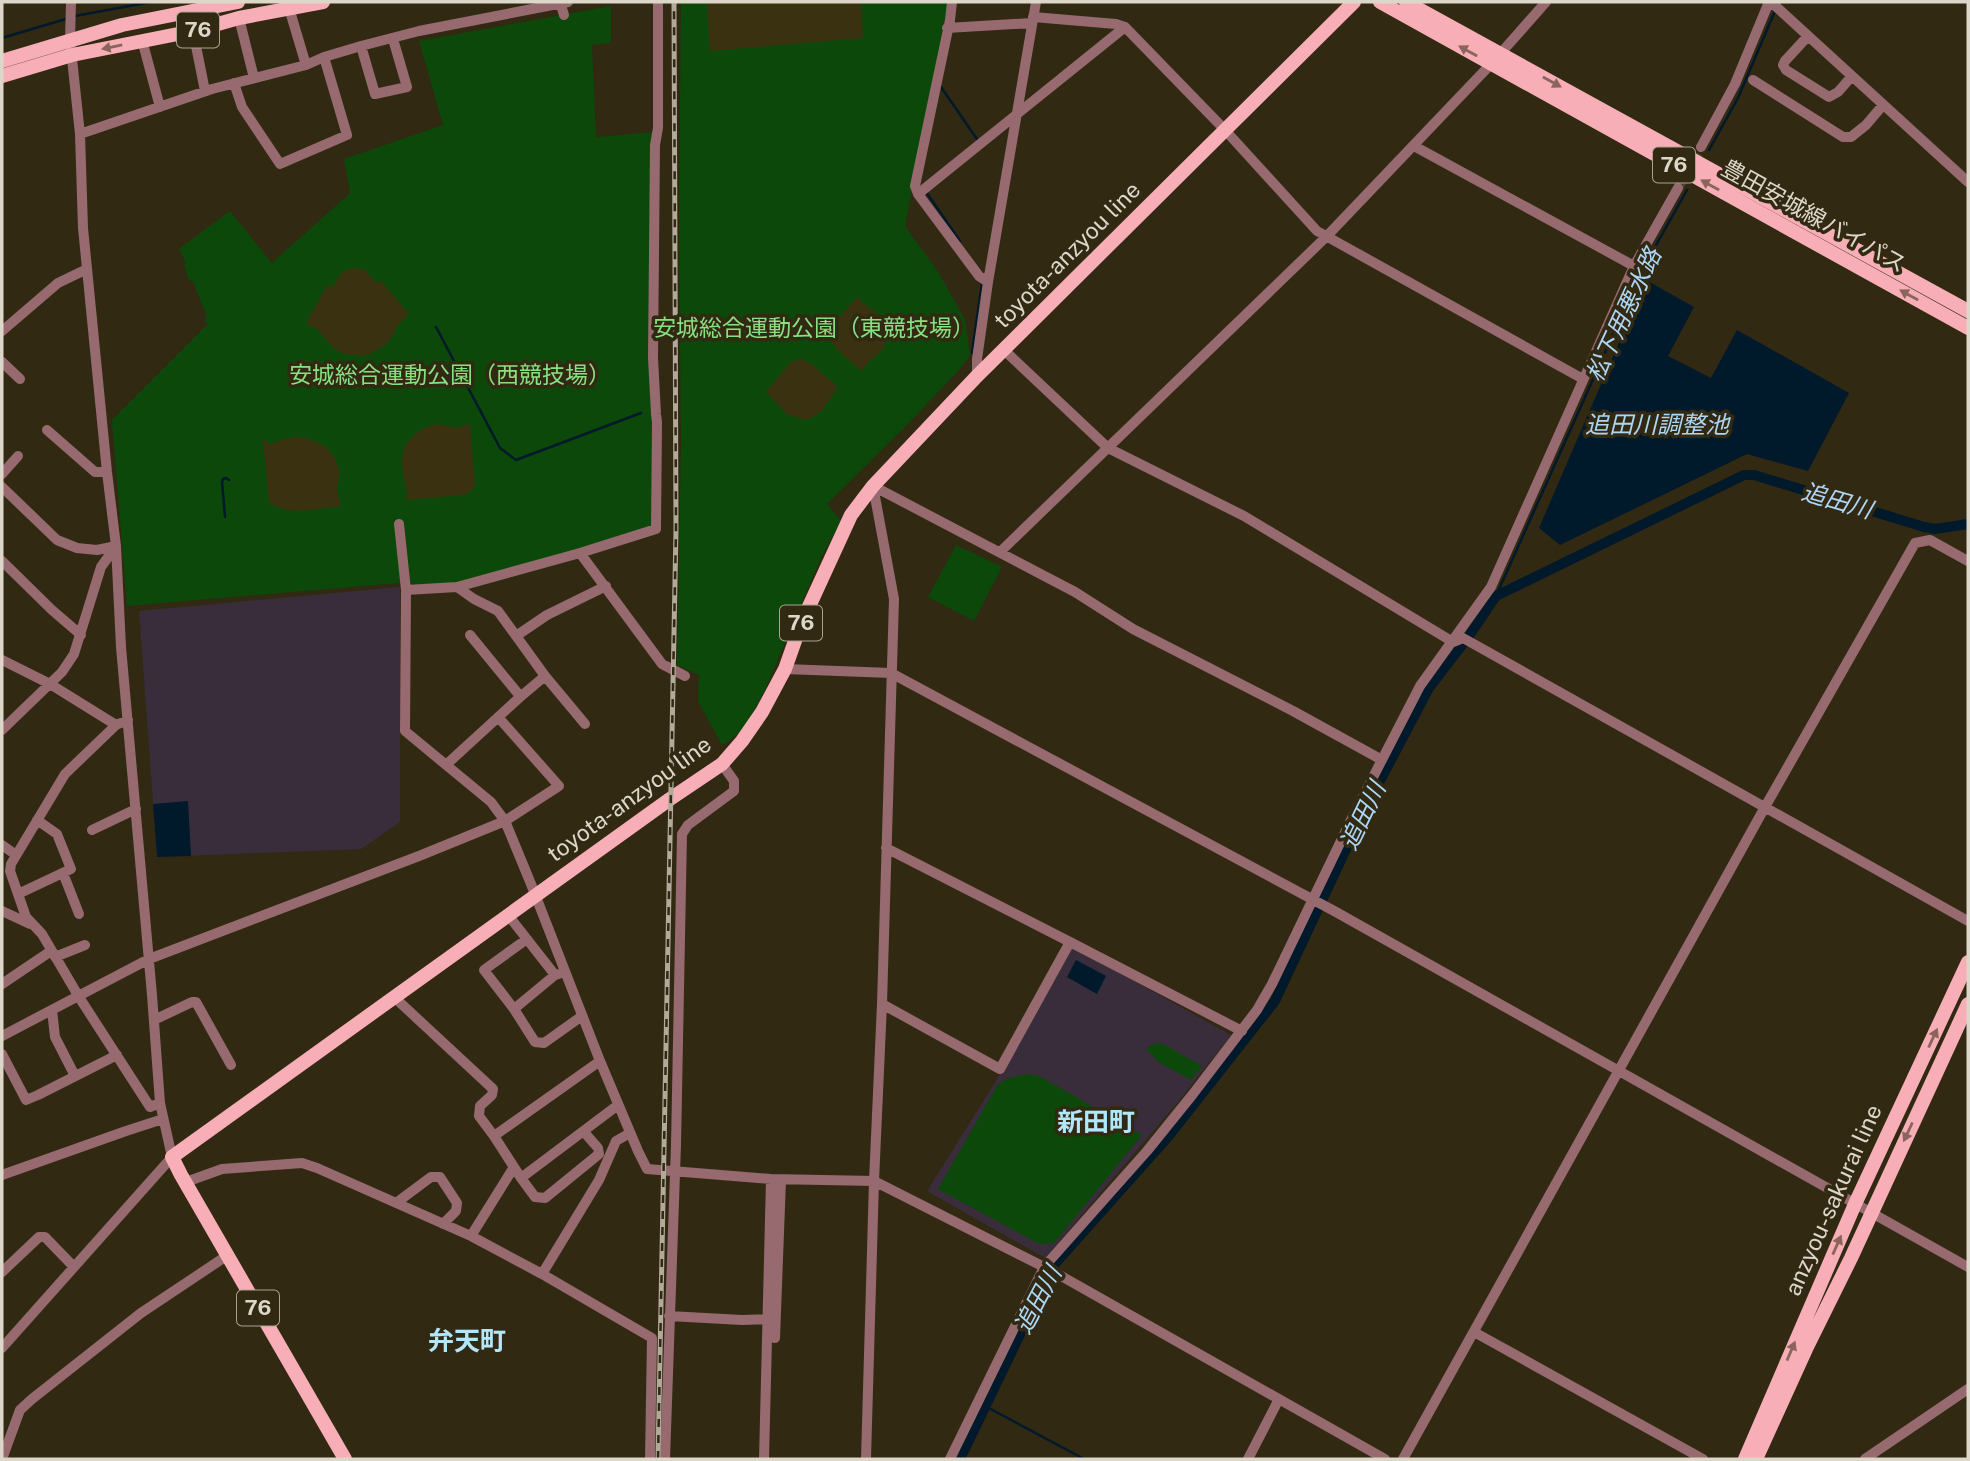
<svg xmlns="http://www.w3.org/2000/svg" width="1970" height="1461" font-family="'Public Sans','Noto Sans JP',sans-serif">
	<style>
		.education { fill: #392d3b }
		.green { fill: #0c480a }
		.sand { fill: #3a3111 }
		.water { fill: #00192b }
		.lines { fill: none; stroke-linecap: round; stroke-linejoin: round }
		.stream { stroke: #00192b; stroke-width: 2.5 }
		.canal { stroke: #00192b; stroke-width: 10 }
		.minor-tunnel { stroke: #4c432e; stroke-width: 10; stroke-dasharray: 10 5; stroke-linecap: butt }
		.minor { stroke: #966a6e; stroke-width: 10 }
		.major { stroke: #f8aeb6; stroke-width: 14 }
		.rail-casing { stroke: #b1aa9a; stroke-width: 5 }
		.rail { stroke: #322913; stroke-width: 2.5; stroke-dasharray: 8; stroke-linecap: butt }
		.oneway { fill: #8b655c }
		.labels { text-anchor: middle; stroke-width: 7; stroke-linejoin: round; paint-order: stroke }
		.shield { fill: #322913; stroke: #aaa392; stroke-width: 2 }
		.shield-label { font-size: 21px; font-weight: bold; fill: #ddd7c9 }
		.street-label { font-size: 23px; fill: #ddd7c9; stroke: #322913 }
		.park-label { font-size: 23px; fill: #87e180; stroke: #322913 }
		.water-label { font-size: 24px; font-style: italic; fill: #acd6f6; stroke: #322913 }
		.quarter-label { font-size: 26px; font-weight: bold; fill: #b2e7fa; stroke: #322913 }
	</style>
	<rect width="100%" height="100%" fill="#322913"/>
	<path class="education" d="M 400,587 L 400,822 L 361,849 L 157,857 L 139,611 Z
		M 1073,947 L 1231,1035 L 1178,1102 L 1045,1258 L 927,1191 L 1004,1068 Z"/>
	<path class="green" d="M 681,2 L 948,2 L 905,226 L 939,273 L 965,320 L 970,355 L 959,370 L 906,426 L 827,504 L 841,521 L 820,560 L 765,690 C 754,711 743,735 722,745 L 698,701 L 699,675 L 677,665 L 681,445 L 679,222 Z
		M 611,6 L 611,43 L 592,45 L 596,137 L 654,132 L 654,527 L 458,583 L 414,585 L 410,582 L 127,606 L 112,420 L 208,324 L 205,321 L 206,314 L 193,282 L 188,279 L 184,264 L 186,263 L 179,249 L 230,211 L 272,263 L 350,193 L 344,159 L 443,125 L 419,41 Z
		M 956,545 L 1002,567 L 974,621 L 928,597 Z
		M 1157,1043 L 1163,1044 L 1202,1066 L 1191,1080 L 1158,1062 L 1146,1048 Z
		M 1028,1074 L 1041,1077 L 1142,1135 L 1054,1243 L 1039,1244 L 938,1189 L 998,1084 L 1009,1078 Z"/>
	<path class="sand" d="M 707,2 L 861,2 L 863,38 L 710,51 Z
		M 354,268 L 365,270 L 377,283 L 381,281 L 409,314 L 397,326 L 391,339 L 385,345 L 372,353 L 362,356 L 344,354 L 333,348 L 319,331 L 306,323 L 327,285 L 332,287 L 343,271 Z
		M 857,297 C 864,305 872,308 879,315 C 889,324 890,341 881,351 C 873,360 870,358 862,371 C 820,335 820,339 857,297 Z
		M 801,359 L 810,363 L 838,387 L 822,411 L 807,420 L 788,415 L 766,392 L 791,362 Z
		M 436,424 L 456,428 L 470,424 L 475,485 L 472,491 L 464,495 L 406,500 C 408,486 405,487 403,473 C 398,447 411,431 436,424 Z
		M 295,437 C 316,437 337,450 339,472 C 340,478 337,483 337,489 C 337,494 340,501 341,506 C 319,508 287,517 269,502 L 263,438 L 270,445 L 281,440 Z"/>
	<path class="water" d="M 1646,280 L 1694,307 L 1668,356 L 1711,378 L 1737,330 L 1849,393 L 1808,471 L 1747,454 L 1560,545 L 1539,528 Z
		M 188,801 L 191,856 L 157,857 L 153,804 Z
		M 1076,960 L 1106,976 L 1097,994 L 1067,977 Z"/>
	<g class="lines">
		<path class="stream" d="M 75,16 L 151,2
			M 2,38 L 69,18
			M 941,87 L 979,142
			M 1709,150 L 1738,98 L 1775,11
			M 926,192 L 960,241
			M 436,327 L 500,448 L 516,460 L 641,413
			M 972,353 L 982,283
			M 225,517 L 222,482 L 223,479 L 226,478 L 229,480
			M 1496,596 L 1641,272 L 1687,190
			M 985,1406 L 1084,1459"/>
		<path class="canal" d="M 960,1459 L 1053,1266 L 1168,1137 L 1275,1001 L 1363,813 L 1429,688 L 1469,636 L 1496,596 L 1744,475 L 1754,475 L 1924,527 L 1935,529 L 1968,524"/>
		<path class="minor-tunnel" d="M 1678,188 L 1701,147"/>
		<path class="minor" d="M 560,2 L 564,15
			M 952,2 L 950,20 L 915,186 L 918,194 L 979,276 L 988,282
			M 1771,2 L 1968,182
			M 289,8 L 306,65
			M 1033,17 L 1116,24 L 1125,27 L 1225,130 L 1317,231 L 1583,379
			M 239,18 L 254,78
			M 947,28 L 1032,23
			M 193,31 L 205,91
			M 1808,36 L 1785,61 L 1783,65 L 1786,70 L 1829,97 L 1838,92 L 1852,76
			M 142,40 L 160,107
			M 361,46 L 375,94 L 407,87 L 393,39
			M 1500,54 L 1546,2
			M 1753,80 L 1843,137 L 1851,137 L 1866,125 L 1883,105
			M 234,83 L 242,107 L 280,164 L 347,135 L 324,57
			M 80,134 L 212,89 L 306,65 L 324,57 L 361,46 L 419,31 L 568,2
			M 1701,147 L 1735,84 L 1769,2
			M 918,194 L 1125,27
			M 1634,266 L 1678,188
			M 2,331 L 58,283 L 87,269
			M 1004,350 L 1108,448 L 1244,516 L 1453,642
			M 2,362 L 20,379
			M 977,376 L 977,359 L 988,282 L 1036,2
			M 47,430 L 95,472 L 107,472
			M 2,474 L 18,456
			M 873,486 L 1075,592 L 1133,629 L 1293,711 L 1382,760
			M 2,487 L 57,540 L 77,548 L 97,550 L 116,546
			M 399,524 L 406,590 L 405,731 L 491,802 L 505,821 L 531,884 L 600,1061 L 638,1151 L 647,1169 L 771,1179 L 874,1181 L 1054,1272 L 1385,1459
			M 1000,552 L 1326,237 L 1491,64
			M 580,553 L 662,664 L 685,676
			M 2,561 L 52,610 L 81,635
			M 406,590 L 457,587 L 580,553 L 656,529 L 657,422 L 656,414 L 653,358 L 655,145 L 658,128 L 658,2
			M 470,635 L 520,696
			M 516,636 L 547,615 L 606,586
			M 1453,642 L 1463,638 L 1968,921
			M 2,660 L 50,684 L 116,725
			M 785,669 L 891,673 L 1336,912 L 1968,1267
			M 545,676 L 585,724
			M 128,720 L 116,725 L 65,774 L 11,864 L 10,871 L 26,917 L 42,934 L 79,997 L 150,1107 L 160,1103
			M 2,730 L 62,672 L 74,654 L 101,567 L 116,546
			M 447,764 L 519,698 L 545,676 L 498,611 L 474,599 L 457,587
			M 92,830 L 136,809
			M 2,845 L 16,855
			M 886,848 L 1070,942
			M 63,873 L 79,914
			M 18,894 L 71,869 L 57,834 L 37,820
			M 2,911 L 30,924
			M 508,915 L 555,975 L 559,974
			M 527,939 L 484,970 L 514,1009 L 555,975
			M 55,957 L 85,945
			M 2,984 L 51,951
			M 394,997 L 493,1089 L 492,1095 L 480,1106 L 479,1116 L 494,1136
			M 882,1004 L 1000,1069 L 1070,942 L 1242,1031
			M 514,1009 L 535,1042 L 544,1043 L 582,1016
			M 52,1010 L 55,1037 L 75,1076
			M 154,1020 L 192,1002 L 196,1002 L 231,1065
			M 2,1036 L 149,959 L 419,856 L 505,821 L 559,786 L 498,717
			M 2,1054 L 26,1100 L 38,1095 L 117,1055
			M 600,1061 L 494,1136 L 521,1178 L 618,1105
			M 2,1175 L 126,1131 L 163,1119
			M 521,1178 L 535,1197 L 545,1198 L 599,1154 L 598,1148 L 584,1132
			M 186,1182 L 222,1169 L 302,1163 L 317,1168 L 471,1236 L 542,1274 L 652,1338 L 650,1459
			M 396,1203 L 431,1177 L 440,1177 L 457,1203 L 456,1211 L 443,1224
			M 471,1236 L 514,1167
			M 2,1272 L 39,1237 L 45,1237 L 74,1267
			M 542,1274 L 599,1180 L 616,1141 L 630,1133
			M 669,1316 L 742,1320 L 775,1319
			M 1474,1332 L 1703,1459
			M 775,1338 L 781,1180
			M 2,1348 L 172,1157 L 160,1103 L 152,995 L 121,647 L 116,546 L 107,472 L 83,228 L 80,134 L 70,40 L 71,2
			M 2,1459 L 20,1410 L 32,1399 L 141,1313 L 228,1255
			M 665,1459 L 676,1145 L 682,834 L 688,825 L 734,791 L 734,781 L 722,764
			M 764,1459 L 771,1179
			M 866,1459 L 874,1181 L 882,1004 L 894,599 L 873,486
			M 950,1459 L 1044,1267 L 1147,1151 L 1193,1094 L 1257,1010 L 1272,984 L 1352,818 L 1420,686 L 1491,587 L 1634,266 L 1414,146
			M 1248,1459 L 1279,1399
			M 1403,1459 L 1765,807 L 1915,543 L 1930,540 L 1968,561
			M 1865,1459 L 1968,1389"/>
		<path class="major" d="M 1380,2 L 1968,328
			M 1406,2 L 1968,311
			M 2,61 L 122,25 L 238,2
			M 2,76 L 72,55 L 193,31 L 239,18 L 323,2
			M 345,1459 L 181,1175 L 172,1157 L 670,799 L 722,764 L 742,741 L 762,712 L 785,669 L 801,624 L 851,515 L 873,486 L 977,376 L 1354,2
			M 1745,1459 L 1855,1204 L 1968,962
			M 1756,1459 L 1806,1349 L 1851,1258 L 1968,1004"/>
		<g class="rail-casing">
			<path id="rail" d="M 658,1459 L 676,530 L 674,2"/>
		</g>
		<use href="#rail" class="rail"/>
	</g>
	<defs><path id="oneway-solid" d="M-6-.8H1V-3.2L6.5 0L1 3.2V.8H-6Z" transform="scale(1.75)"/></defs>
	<g class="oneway">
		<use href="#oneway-solid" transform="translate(112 47) rotate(168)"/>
		<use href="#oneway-solid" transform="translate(1468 51) rotate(-151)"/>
		<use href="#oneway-solid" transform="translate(1552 82) rotate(29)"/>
		<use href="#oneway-solid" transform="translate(1710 185) rotate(-151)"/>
		<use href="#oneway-solid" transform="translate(1909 295) rotate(-151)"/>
		<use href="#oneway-solid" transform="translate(1933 1038) rotate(-65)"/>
		<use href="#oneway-solid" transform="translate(1908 1132) rotate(115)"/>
		<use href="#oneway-solid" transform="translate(1837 1245) rotate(-66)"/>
		<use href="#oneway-solid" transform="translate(1791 1351) rotate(-67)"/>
	</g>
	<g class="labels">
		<g class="shield">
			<rect x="177" y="12.5" width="42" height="35" rx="5"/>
			<rect x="1653" y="147.5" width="42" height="35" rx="5"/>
			<rect x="780" y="605.5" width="42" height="35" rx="5"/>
			<rect x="237" y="1290.5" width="42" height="35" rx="5"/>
		</g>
		<g class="shield-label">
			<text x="198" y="37">76</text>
			<text x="1674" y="172">76</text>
			<text x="801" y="630">76</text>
			<text x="258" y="1315">76</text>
		</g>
		<g class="street-label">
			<text transform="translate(1814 216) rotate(29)" y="8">豊田安城線バイパス</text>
			<text transform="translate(1067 255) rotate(-45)" y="8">toyota-anzyou line</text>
			<text transform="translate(629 799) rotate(-36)" y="8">toyota-anzyou line</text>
			<text transform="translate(1833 1200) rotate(-66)" y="8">anzyou-sakurai line</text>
		</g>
		<g class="park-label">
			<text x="814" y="336">安城総合運動公園（東競技場）</text>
			<text x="450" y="383">安城総合運動公園（西競技場）</text>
		</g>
		<g class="water-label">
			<text transform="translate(1624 315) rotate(-65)" y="8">松下用悪水路</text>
			<text x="1657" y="433">追田川調整池</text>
			<text transform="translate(1837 501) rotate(16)" y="8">追田川</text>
			<text transform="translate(1363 816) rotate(-64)" y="8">追田川</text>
			<text transform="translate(1038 1300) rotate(-62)" y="8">追田川</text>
		</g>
		<g class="quarter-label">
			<text x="1096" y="1131">新田町</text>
			<text x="467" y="1350">弁天町</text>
		</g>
	</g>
	<rect width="1970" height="1461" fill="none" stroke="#ddd7c9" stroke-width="7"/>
</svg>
